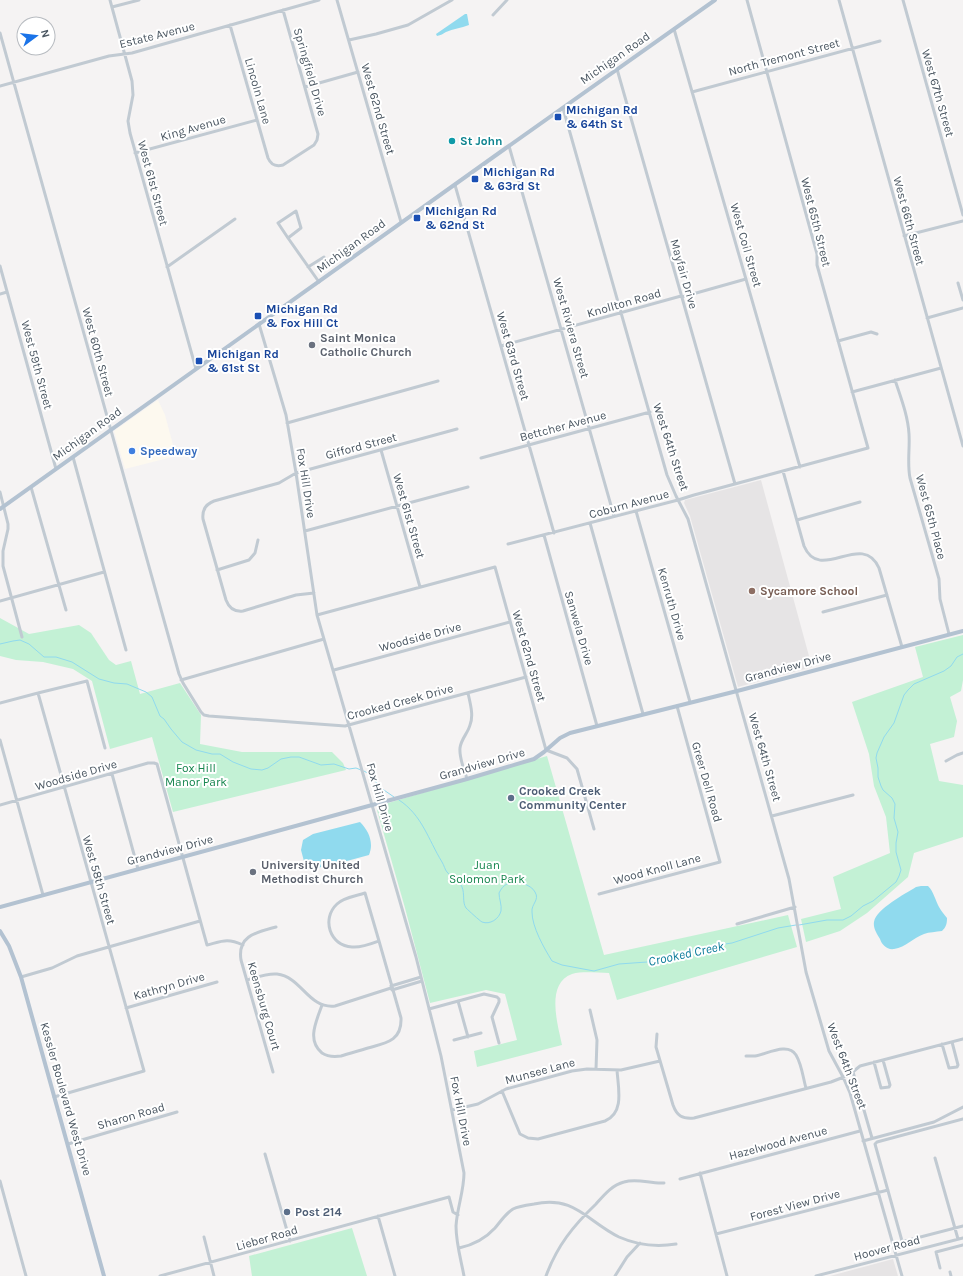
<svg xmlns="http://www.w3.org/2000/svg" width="963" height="1276" font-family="Karla,sans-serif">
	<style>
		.commercial { fill: #fdf9ef }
		.education { fill: #e6e4e5 }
		.green { fill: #c3f1d5 }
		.water { fill: #90daee }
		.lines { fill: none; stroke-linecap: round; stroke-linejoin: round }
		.stream { stroke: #90daee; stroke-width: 1 }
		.minor { stroke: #c1cad2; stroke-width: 3 }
		.major { stroke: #b3c2d1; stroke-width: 4 }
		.transit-dot { fill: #1a4fb4; stroke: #fff; stroke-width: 1.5 }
		.culture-dot { fill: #0f9aa8; stroke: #fff; stroke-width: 1.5 }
		.worship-dot { fill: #6b7280; stroke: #fff; stroke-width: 1.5 }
		.shop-dot { fill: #3f7fe0; stroke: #fff; stroke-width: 1.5 }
		.education-dot { fill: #8d6e63; stroke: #fff; stroke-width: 1.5 }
		.service-dot { fill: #5c6f8a; stroke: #fff; stroke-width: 1.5 }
		.labels { text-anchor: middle; stroke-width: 4; stroke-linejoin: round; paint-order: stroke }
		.street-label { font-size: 12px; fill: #4a5661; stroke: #fff }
		.transit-label { font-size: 12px; font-weight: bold; fill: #164399; stroke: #fff; text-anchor: start }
		.culture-label { font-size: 12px; font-weight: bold; fill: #0d838f; stroke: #fff; text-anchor: start }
		.worship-label { font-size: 12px; font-weight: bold; fill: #5b616d; stroke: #fff; text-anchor: start }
		.shop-label { font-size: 12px; font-weight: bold; fill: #366cbe; stroke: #fff; text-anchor: start }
		.education-label { font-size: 12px; font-weight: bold; fill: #785e54; stroke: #fff; text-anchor: start }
		.park-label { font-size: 12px; fill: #17864f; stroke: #fff }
		.service-label { font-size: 12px; font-weight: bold; fill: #4e5e75; stroke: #fff; text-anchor: start }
		.water-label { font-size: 13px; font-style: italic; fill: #0c7c9b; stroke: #fff }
	</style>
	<rect width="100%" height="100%" fill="#f5f3f3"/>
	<path class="commercial" d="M 158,400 L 165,415 L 176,456 L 125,469 L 114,431 Z"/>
	<path class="education" d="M 761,480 L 812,667 L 738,687 L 690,516 L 684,503 L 685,500 Z
		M 893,1259 L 898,1276 L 830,1276 Z"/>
	<path class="green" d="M 0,618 L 29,634 L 79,625 L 91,633 L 109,660 L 116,665 L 131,661 L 140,694 L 180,683 L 201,715 L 200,744 L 242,752 L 332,752 L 343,763 L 346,770 L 173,812 L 152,737 L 110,749 L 92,681 L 73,669 L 43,662 L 16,660 L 0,656 Z
		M 963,635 L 963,680 L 961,691 L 950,697 L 957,721 L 954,737 L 930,744 L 939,781 L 963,785 L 963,837 L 914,853 L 908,877 L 867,913 L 840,931 L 806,942 L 801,919 L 841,909 L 833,877 L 890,853 L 886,817 L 874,786 L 869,754 L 852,702 L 923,677 L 915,647 Z
		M 547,756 L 604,955 L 788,915 L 797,947 L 617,1000 L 609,973 C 597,973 583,971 572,974 C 545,984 558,1025 562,1045 L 477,1067 L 474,1051 L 517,1040 L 505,994 L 486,990 L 430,1003 L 405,908 L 377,810 L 378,809 L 378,806 Z
		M 352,1228 L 367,1276 L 252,1276 L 249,1256 Z"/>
	<path class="water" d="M 465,14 L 467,14 L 469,25 C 461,28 453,29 446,32 C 443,34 441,35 437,36 L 436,34 Z
		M 360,822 C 369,831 374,843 369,855 L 332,865 L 311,869 L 305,865 L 301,850 L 303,840 L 313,834 Z
		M 921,886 L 928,886 C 934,892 935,900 939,907 C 941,911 944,914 947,918 C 947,924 946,927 942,931 C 936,932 929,932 924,934 C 913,938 906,947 894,949 C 887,950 882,945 880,939 C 877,934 873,928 874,922 C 876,909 905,894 916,887 Z"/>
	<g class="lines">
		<path class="stream" d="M 0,644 L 13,641 L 20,640 L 29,644 L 44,657 L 56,657 L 72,662 L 99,679 L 114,683 L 127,684 L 146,692 L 152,697 L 160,716 L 164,719 L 171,729 L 182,742 L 196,750 L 212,754 L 220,754 L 233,762 L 251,769 L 262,770 L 268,768 L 281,759 L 291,757 L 299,757 L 321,765 L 334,764 L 349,769 L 356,768 L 361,770
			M 364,771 L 369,774 L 381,788 L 394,797
			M 399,800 C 422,815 428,839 442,862 C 444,865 445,870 447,872 C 452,878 459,880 462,887 C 465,894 462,902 466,908 C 468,910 480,921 482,922 C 490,925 499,919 501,911 C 502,905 499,899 499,893 C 501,889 503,886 507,884 C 515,880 531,884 535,892 C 540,900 531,904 532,912 C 532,927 544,948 552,961 L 562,965 L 594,971 L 619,964 L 661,961 L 671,955 L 711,946 L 732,943 L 778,928 L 796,925
			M 799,925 L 827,920 L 843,920 L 851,916 L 863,906 L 873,901 L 896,882 L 899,876 L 901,870 L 896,852 L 896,843 L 898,832 L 894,818 L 895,804 L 892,798 L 883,790 L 881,786 L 878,777 L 878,768 L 876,758 L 877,753 L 884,737 L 894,723 L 904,695 L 908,690 L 914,684 L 944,671 L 951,666 L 957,657 L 963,654"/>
		<path class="minor" d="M 110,0 L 132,81 L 133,95 L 128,121 L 130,133 L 196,369
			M 337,0 L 401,222
			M 839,0 L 963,446
			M 903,0 L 963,215
			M 112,7 L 139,0
			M 493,15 L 507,0
			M 230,25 L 268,158 C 271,165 276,167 283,165 L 314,145 L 317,140 L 318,134 L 283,10
			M 674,29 L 800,467
			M 0,33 L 179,674 L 183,683 L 201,712 L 204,715 L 209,716 L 345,726 L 526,677
			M 349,40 L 376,34 L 408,25 L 452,0
			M 617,69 L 735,484
			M 0,86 L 109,56 L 132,53 L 319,0
			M 305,87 L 358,72
			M 692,92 L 880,41
			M 563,108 L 667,475 L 676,496 L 688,519 L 789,879 L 806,972 L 829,1051 L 843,1077 L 850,1093 L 902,1276
			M 509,146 L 614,516
			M 135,153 L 257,120
			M 455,185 L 554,533
			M 296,211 L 301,228 L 288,238 L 278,223 Z
			M 904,236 L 963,221
			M 288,238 L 319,282
			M 0,266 L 56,469
			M 167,267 L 235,219
			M 308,267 L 324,257
			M 958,283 L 963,300
			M 0,294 L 7,292
			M 682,297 L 746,279
			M 927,318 L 963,308
			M 259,324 L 286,415 L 296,473 L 317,615 L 416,957 L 441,1056 L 464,1173 C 464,1191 457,1208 456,1226 C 456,1243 461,1260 464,1276
			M 838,341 L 871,332 L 877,334
			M 501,346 L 681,296
			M 895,380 C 901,398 908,416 909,434 C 910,449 907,463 910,478 L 939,579 L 940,599 L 949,634
			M 852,392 L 941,368
			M 287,423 L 438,381
			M 381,450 L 420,587
			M 73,457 L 126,650
			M 481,458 L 650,412
			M 783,471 L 804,546 C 820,584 862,530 879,568 L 902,647
			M 31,487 L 66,610
			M 0,492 L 8,524 L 8,529 L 3,551 L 3,566 L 22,637
			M 636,511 L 690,702
			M 797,520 L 860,502
			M 590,523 L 643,714
			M 305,531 L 468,487
			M 544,535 L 597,726
			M 508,544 L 678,500 L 694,495 L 868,448 L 817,265 L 817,254 L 747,0
			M 217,570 L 249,560 L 255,553 L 258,540
			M 314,593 L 296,595 L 243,611 C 235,612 229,608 226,600 L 203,519 C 202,510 206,504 214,501 L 279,483 L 296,473 L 457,429
			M 0,601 L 104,572
			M 823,612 L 887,595
			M 317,615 L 495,567 L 546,750 L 567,758 L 577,769 L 594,829
			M 334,670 L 510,622
			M 181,680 L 324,639
			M 38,693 L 144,1071 L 54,1097
			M 0,703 L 38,693 L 87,681 L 105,748
			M 0,740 L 43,895
			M 946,761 L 957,755 L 963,753
			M 112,774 L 138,869
			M 467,779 C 464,769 459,758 460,748 C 461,739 468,733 470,725 C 474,715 470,703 468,693
			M 0,805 L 148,763 L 154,763 L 157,764 L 207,945 C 223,941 227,938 243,945
			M 772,816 L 853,795
			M 365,893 L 379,941 C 371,944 361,948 352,947 C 330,946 321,919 337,904 C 344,897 356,896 365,893 Z
			M 599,894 L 720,862 L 677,706
			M 737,924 L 795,907
			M 21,977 L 52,968 L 77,956 L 200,921
			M 247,980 C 257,977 267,973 277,974 C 302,977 308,1009 335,1006 L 391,988
			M 391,986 L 421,977
			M 392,990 L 422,981
			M 458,1001 L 468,1037
			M 322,1005 C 317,1020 306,1040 322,1053 C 328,1057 334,1057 341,1056 C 350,1053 359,1051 368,1048 C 386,1043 402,1041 401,1018 L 379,941
			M 126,1008 L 217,982
			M 429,1009 L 484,994 L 497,997 L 499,999 L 499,1002 L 492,1017 L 499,1043
			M 590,1010 L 597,1040 L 596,1069
			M 657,1034 L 656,1047 L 673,1105 C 677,1116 682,1119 694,1118 L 831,1082 L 849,1075 L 860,1066 L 963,1039
			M 454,1040 L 481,1033
			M 942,1044 L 949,1068 L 957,1067 L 958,1065 L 952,1042
			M 746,1056 C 749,1056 752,1056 755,1056 C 767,1054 788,1042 796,1055 C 802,1065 803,1078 806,1088
			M 874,1062 L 881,1088 L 889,1087 L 890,1085 L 883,1060
			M 273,1072 L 241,960 C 237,935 258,932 276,927
			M 853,1072 L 872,1138
			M 502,1091 L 520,1134 L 528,1138 L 538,1139 L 605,1121 C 625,1113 618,1087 617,1070
			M 452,1110 L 478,1104 L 506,1089 L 572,1071 L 587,1069 L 621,1070 L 660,1061
			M 963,1119 L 877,1142 L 875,1144 L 902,1241 L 905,1241 L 963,1226
			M 863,1141 L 934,1122 L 963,1107
			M 68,1144 L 177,1112
			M 265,1154 L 290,1241
			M 935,1158 L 958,1239
			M 700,1173 L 727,1276
			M 680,1179 L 860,1131
			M 0,1181 L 26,1276
			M 378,1216 L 395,1276
			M 716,1234 L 888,1190
			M 204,1237 L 214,1276
			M 459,1248 C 473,1245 485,1239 495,1228 C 501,1221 505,1214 513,1209 C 519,1206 527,1205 534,1204 C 574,1195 587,1221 619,1237 C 637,1245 657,1247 676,1244
			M 940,1268 L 936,1252 L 963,1245
			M 950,1272 L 951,1276
			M 160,1276 L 449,1197 L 453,1212 L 458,1215
			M 546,1276 C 557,1246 573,1226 596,1204 C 604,1195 612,1185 624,1182 C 638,1178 650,1184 664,1183
			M 615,1276 L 627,1257 L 640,1243
			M 816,1276 L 963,1238"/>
		<path class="major" d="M 0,509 L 506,148 L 715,0
			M 0,907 L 467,779 L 534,759 L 544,752 L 560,738 L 570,733 L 741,690 L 963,631
			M 0,931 L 9,946 L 21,977 L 104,1276"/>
	</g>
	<g class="transit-dot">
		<rect x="554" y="113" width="8" height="8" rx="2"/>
		<rect x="471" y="175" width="8" height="8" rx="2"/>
		<rect x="413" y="214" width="8" height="8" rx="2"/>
		<rect x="254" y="312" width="8" height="8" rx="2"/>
		<rect x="195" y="357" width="8" height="8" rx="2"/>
	</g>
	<circle class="culture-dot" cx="452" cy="141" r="4"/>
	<g class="worship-dot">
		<circle cx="312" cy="345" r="4"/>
		<circle cx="253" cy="872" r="4"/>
	</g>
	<circle class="shop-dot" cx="132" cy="451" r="4"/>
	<circle class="education-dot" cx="752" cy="591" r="4"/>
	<g class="service-dot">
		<circle cx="511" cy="798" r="4"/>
		<circle cx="287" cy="1212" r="4"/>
	</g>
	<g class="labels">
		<g class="street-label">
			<text transform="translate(157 35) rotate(-14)" y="4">Estate Avenue</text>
			<text transform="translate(784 57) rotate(-15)" y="4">North Tremont Street</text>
			<text transform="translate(615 58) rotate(-35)" y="4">Michigan Road</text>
			<text transform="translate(310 72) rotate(74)" y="4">Springfield Drive</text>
			<text transform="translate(258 91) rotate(74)" y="4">Lincoln Lane</text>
			<text transform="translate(938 93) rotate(74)" y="4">West 67th Street</text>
			<text transform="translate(378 109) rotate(74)" y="4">West 62nd Street</text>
			<text transform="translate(193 128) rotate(-16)" y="4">King Avenue</text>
			<text transform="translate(153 183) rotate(75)" y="4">West 61st Street</text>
			<text transform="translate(909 221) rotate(75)" y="4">West 66th Street</text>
			<text transform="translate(816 222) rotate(76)" y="4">West 65th Street</text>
			<text transform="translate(746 245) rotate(74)" y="4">West Coil Street</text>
			<text transform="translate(351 246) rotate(-36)" y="4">Michigan Road</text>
			<text transform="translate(684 274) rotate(74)" y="4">Mayfair Drive</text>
			<text transform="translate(624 303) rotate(-16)" y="4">Knollton Road</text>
			<text transform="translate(571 328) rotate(74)" y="4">West Riviera Street</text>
			<text transform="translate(98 352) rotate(75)" y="4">West 60th Street</text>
			<text transform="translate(513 356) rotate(74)" y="4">West 63rd Street</text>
			<text transform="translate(37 365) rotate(75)" y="4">West 59th Street</text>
			<text transform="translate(563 426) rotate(-15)" y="4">Bettcher Avenue</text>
			<text transform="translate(87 434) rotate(-36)" y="4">Michigan Road</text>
			<text transform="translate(361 446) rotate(-15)" y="4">Gifford Street</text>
			<text transform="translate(671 447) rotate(72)" y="4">West 64th Street</text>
			<text transform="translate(306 483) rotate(81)" y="4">Fox Hill Drive</text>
			<text transform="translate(629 504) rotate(-15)" y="4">Coburn Avenue</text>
			<text transform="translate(409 516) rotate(74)" y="4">West 61st Street</text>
			<text transform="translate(931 517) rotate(75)" y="4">West 65th Place</text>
			<text transform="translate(672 604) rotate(74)" y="4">Kenruth Drive</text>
			<text transform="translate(579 628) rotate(74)" y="4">Sanwela Drive</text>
			<text transform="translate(420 637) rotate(-15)" y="4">Woodside Drive</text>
			<text transform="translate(529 656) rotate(74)" y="4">West 62nd Street</text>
			<text transform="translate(788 667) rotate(-15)" y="4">Grandview Drive</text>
			<text transform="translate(400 702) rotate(-15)" y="4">Crooked Creek Drive</text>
			<text transform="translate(765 757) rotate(74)" y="4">West 64th Street</text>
			<text transform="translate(482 764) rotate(-16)" y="4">Grandview Drive</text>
			<text transform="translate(76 775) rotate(-16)" y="4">Woodside Drive</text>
			<text transform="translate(707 782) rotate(74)" y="4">Greer Dell Road</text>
			<text transform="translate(380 797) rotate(74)" y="4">Fox Hill Drive</text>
			<text transform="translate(170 850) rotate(-15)" y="4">Grandview Drive</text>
			<text transform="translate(657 869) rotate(-15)" y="4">Wood Knoll Lane</text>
			<text transform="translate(99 880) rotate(74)" y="4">West 58th Street</text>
			<text transform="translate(169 986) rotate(-16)" y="4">Kathryn Drive</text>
			<text transform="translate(264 1006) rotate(74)" y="4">Keensburg Court</text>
			<text transform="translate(847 1066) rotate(69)" y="4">West 64th Street</text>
			<text transform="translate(540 1071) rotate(-15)" y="4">Munsee Lane</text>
			<text transform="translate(66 1099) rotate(74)" y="4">Kessler Boulevard West Drive</text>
			<text transform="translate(461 1111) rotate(79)" y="4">Fox Hill Drive</text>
			<text transform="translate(131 1116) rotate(-16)" y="4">Sharon Road</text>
			<text transform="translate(778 1143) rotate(-15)" y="4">Hazelwood Avenue</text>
			<text transform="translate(795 1205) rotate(-15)" y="4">Forest View Drive</text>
			<text transform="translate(267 1238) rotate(-16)" y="4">Lieber Road</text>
			<text transform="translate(887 1248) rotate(-15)" y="4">Hoover Road</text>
		</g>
		<g class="transit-label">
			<text x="566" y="114">Michigan Rd<tspan x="566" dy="14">&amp; 64th St</tspan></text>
			<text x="483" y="176">Michigan Rd<tspan x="483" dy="14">&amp; 63rd St</tspan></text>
			<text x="425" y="215">Michigan Rd<tspan x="425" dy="14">&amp; 62nd St</tspan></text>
			<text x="266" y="313">Michigan Rd<tspan x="266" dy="14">&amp; Fox Hill Ct</tspan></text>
			<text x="207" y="358">Michigan Rd<tspan x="207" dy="14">&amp; 61st St</tspan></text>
		</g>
		<g class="culture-label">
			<text x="460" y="145">St John</text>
		</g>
		<g class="worship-label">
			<text x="320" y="342">Saint Monica<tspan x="320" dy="14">Catholic Church</tspan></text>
			<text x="261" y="869">University United<tspan x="261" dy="14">Methodist Church</tspan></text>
		</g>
		<g class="shop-label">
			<text x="140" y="455">Speedway</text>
		</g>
		<g class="education-label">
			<text x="760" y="595">Sycamore School</text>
		</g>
		<g class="park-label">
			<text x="196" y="772">Fox Hill<tspan x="196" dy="14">Manor Park</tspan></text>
			<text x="487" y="869">Juan<tspan x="487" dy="14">Solomon Park</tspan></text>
		</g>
		<g class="service-label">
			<text x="519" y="795">Crooked Creek<tspan x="519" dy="14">Community Center</tspan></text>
			<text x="295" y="1216">Post 214</text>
		</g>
		<g class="water-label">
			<text transform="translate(686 953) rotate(-12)" y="5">Crooked Creek</text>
		</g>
	</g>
	<g transform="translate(36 36) rotate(75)"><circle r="19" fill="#ffffff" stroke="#b7bbc0"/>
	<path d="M0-3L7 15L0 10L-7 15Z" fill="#1a73e8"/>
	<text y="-6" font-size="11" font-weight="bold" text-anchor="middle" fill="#4a5661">N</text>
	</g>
</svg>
